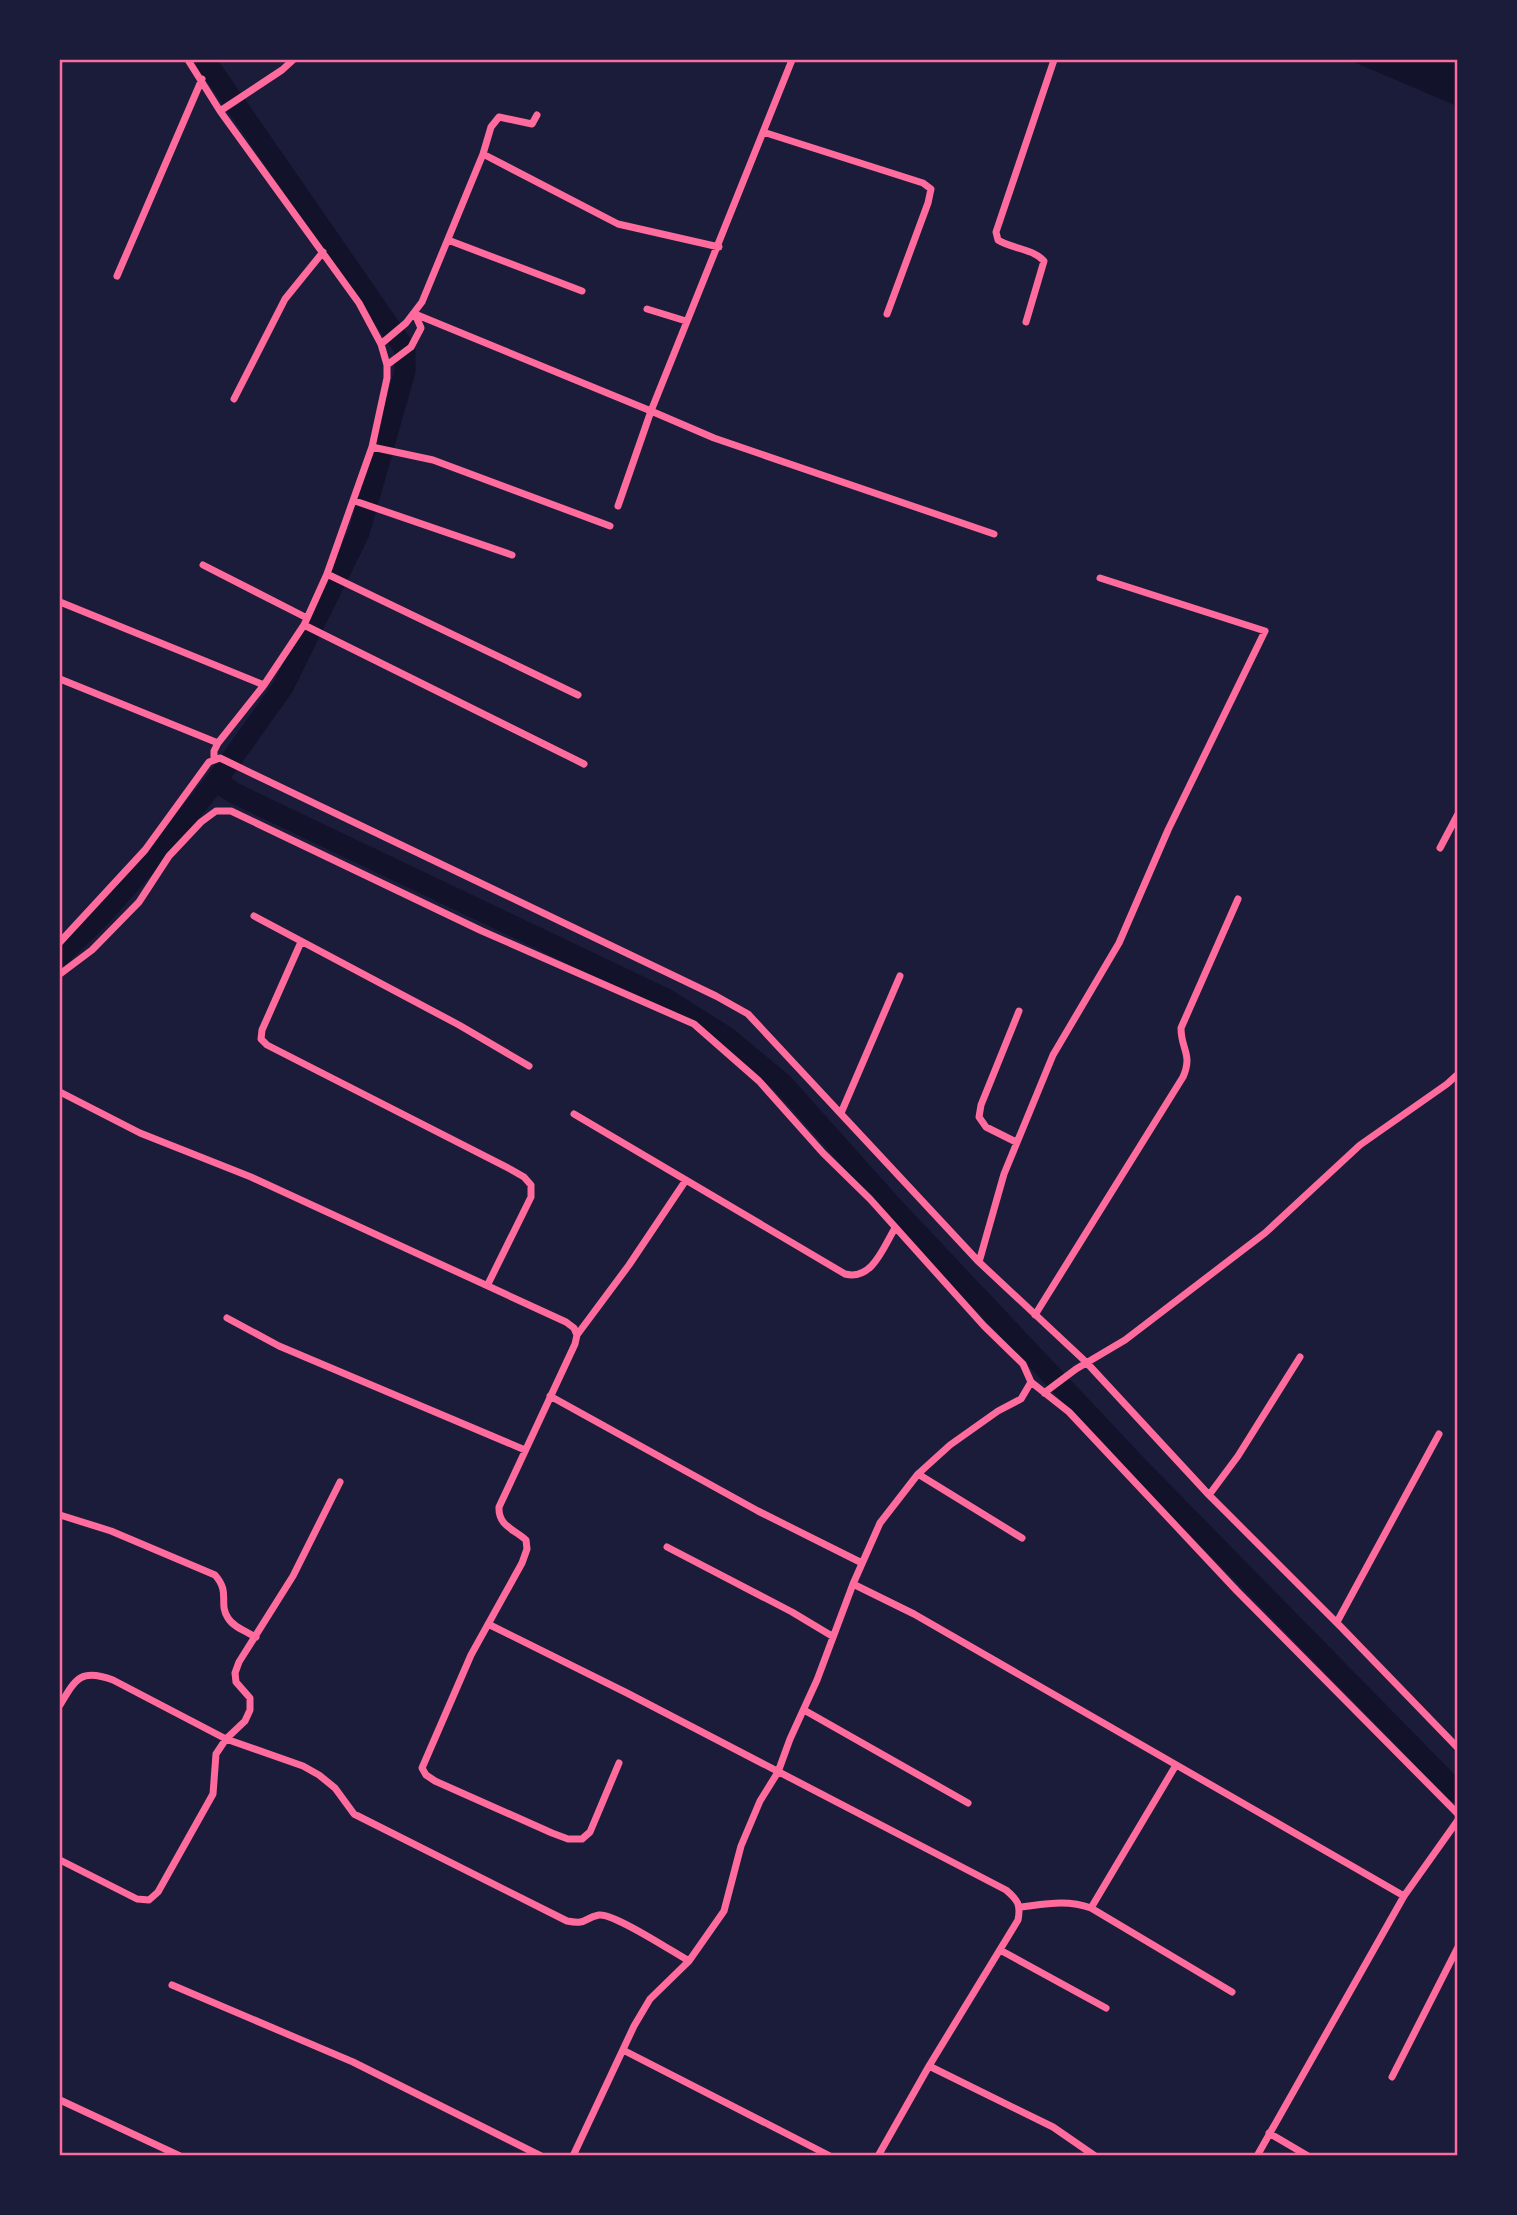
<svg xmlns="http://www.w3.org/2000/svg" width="1517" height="2215" font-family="Cabin,sans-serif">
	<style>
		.water { fill: #12122b }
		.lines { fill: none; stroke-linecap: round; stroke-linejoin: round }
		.canal { stroke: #12122b; stroke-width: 21 }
		.minor { stroke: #ff6b9d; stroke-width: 7 }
		.neatline { fill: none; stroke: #ff6b9d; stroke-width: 2.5 }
	</style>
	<rect width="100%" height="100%" fill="#1b1b3a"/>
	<path class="water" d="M 1349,60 L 1457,60 L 1457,106 Z"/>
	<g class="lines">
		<path class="canal" d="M 216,781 L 234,793 L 666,999 L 728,1038 L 783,1084 L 892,1206 L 1140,1469 L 1458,1793
			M 60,956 L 101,916 L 165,844 L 216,781 L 283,687 L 359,533 L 405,371 L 405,349 L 205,60"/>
		<path class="minor" d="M 188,60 L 220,111 L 359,303 L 381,344 L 387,365 L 387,378 L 372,447 L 327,574 L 304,625 L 264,685 L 218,743 L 214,751 L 214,759
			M 792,60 L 651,411 L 714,438 L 994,534
			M 220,111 L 282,70 L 293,60
			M 763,132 L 923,183 L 931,189 L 928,203 L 887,314
			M 483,154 L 491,127 L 499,117 L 532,124 L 537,115
			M 448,240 L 582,291
			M 117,276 L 202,79
			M 647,309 L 686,321
			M 415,314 L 651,411 L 618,506
			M 1026,322 L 1044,261 C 1032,248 1012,249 998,240 L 996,232 L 1054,60
			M 381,344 L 406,323 L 422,302 L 483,154 L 618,224 L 719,247
			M 387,365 L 411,347 L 421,328 L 415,314
			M 234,399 L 285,299 L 323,252
			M 372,447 L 433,460 L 610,526
			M 355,501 L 512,555
			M 203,565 L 307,618
			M 327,574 L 578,695
			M 60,602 L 264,685
			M 304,625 L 584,764
			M 60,679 L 218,743
			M 1440,848 L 1458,814
			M 254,916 L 459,1025 L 529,1066
			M 60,942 L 145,850 L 209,762 L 220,758 L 716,996 L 748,1014 L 979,1262 L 1086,1362 L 1209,1495 L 1341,1627 L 1458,1748
			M 301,942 L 262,1030 L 261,1039 L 267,1045 L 510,1169 L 524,1177 L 531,1185 L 531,1197 L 488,1284
			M 60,974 L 92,950 L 139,902 L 169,856 L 201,822 L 216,811 L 231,811 L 482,931 L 694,1024 L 759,1081 L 823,1153 L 870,1199 L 984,1326 L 1023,1364 L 1031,1382 L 1021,1399 L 998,1411 L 950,1445 L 918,1474 L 880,1523 L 853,1584 L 817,1680 L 790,1739 L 778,1772 L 760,1801 L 741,1846 L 724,1911 L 689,1961 L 650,1999 L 634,2026 L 573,2156
			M 60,1092 L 140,1133 L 251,1177 L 566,1322 L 574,1328 L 577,1335 L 575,1344 L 499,1507 C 498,1526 514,1529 526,1540 L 527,1549 L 522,1563 L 471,1655 L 422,1768 L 426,1775 L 435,1781 L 552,1833 L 568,1839 L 582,1839 L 590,1832 L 619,1763
			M 841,1113 L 900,976
			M 574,1114 L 845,1274 C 872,1281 883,1248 895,1228
			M 1016,1142 L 986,1127 L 979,1117 L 981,1105 L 1019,1011
			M 979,1262 L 1004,1174 L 1053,1055 L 1119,943 L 1168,830 L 1265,631 L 1100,578
			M 1035,1315 L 1183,1077 C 1193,1054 1181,1050 1181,1028 L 1238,899
			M 227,1318 L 279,1346 L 525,1450
			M 577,1335 L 629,1265 L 686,1180
			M 1031,1382 L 1069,1412 L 1237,1591 L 1458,1814
			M 1044,1393 L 1076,1369 L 1125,1340 L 1265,1233 L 1360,1145 L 1447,1084 L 1458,1074
			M 550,1396 L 758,1511 L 862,1563
			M 918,1474 L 1022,1538
			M 1209,1495 L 1238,1456 L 1300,1357
			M 60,1515 L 111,1531 L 215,1575 C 231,1593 218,1603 228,1618 C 233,1627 247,1632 256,1637
			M 667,1547 L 792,1612 L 832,1636
			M 853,1584 L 914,1614 L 1404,1896
			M 1337,1622 L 1439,1434
			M 488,1624 L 627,1693 L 1006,1890 C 1018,1900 1021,1905 1018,1920 L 929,2066 L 878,2156
			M 60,1705 C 76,1678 81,1668 113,1680 L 226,1739 L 303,1766 L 319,1775 L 335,1788 L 354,1814 L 567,1921 C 588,1925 583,1918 599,1915 C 614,1913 673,1952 689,1961
			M 804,1710 L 968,1803
			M 60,1860 L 137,1899 L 149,1900 L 158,1892 L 213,1794 L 216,1754 L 226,1739 L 245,1721 L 250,1710 L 250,1698 L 236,1682 L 235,1673 L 239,1662 L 293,1576 L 340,1482
			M 1021,1907 C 1045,1904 1067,1899 1091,1908 L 1232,1992
			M 1091,1908 L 1176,1765
			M 1000,1950 L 1106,2008
			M 172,1985 L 353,2062 L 541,2156
			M 623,2050 L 830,2156
			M 929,2066 L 1053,2127 L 1095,2156
			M 1392,2077 L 1458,1947
			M 60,2100 L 180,2156
			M 1269,2133 L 1308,2156
			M 1257,2156 L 1404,1896 L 1458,1820"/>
	</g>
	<rect width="1517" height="2215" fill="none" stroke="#1b1b3a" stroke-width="122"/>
	<rect x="61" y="61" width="1395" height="2093" class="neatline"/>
</svg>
